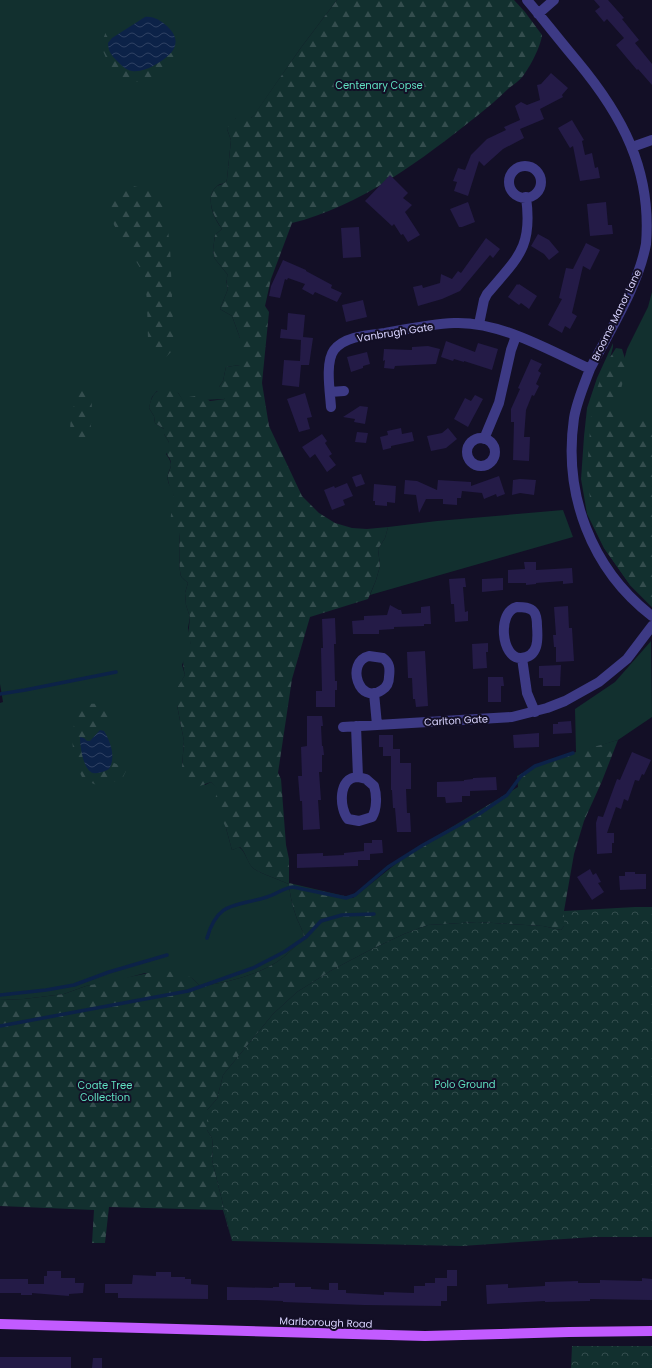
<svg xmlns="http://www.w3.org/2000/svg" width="652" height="1368" font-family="Poppins,sans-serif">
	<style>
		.grass { fill: #12302f }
		.forest { fill: url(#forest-firs) }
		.park { fill: url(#park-crowns) }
		.water { fill: url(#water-waves) }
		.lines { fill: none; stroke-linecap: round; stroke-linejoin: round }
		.stream { stroke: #0c2248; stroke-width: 3.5 }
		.building { fill: #241b47 }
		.minor { stroke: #3d3a85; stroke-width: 10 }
		.major { stroke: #c25bff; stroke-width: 10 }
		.labels { text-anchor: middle; stroke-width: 4; stroke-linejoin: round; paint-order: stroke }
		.park-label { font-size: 10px; fill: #5fe0c0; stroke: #130f26 }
		.street-label { font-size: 10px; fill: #d9d4ff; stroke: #130f26 }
	</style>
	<defs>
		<pattern id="forest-firs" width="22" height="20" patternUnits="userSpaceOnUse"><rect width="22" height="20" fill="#12302f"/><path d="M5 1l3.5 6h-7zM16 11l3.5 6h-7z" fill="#344d4e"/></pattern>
		<pattern id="park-crowns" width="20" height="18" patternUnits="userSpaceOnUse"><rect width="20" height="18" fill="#12302f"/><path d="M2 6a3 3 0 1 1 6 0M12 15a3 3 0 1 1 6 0" fill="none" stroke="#344d4e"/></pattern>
		<pattern id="water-waves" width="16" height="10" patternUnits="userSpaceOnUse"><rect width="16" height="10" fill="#0c2248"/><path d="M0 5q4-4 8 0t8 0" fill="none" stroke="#2f4163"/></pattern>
	</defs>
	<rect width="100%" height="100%" fill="#130f26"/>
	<path class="grass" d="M 0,0 L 337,0 L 300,49 L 255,114 L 251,118 L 236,118 L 227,129 L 231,140 L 227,179 L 226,182 C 223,184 219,184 217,186 C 204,197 214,219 222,229 L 215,235 L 213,250 L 215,259 L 228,275 L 226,280 L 228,289 L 220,309 L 232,316 L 240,338 L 240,365 L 226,367 L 223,381 L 219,387 L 225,399 L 183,401 L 178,393 L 157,391 L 152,397 L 149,408 L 154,416 L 155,423 L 164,429 L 164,434 L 169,442 L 166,454 C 177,469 166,467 168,481 C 168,484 171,486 172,489 C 176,497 174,507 171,515 L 180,534 C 179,538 179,572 181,576 C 182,578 186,581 188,583 L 185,593 L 186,605 L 190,617 L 188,628 L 191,643 L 182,665 L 185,675 L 177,689 L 177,705 L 184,741 L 182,767 L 205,785 L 211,782 L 219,790 L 226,828 L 232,850 L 239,847 C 246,852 247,862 253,868 C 259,873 280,880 289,884 C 290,895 292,905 296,916 C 298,923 303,929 304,937 C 296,946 287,955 277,962 C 257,975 223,984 200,986 L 192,978 L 145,973 L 116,981 L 86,986 L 64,994 L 24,999 L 0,1000 L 0,703 L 3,702 L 0,684 Z
		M 652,292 L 652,550 L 608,417 L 627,349 L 648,307 Z
		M 613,343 L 613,347 L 600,395 L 652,607 L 630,585 L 604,548 L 587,514 L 581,479 L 584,436 L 587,408 L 597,378 Z
		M 563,510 L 573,537 L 370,595 L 376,580 L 380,566 L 378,549 L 385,538 L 388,527 L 437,521 Z
		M 651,641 L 652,717 L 618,740 L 576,753 L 575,709 L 615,682 Z"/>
	<path class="forest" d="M 337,0 L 514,0 L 525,12 L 542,35 C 541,46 530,67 523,76 C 519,81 514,84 509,88 C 499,98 488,107 477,116 C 423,159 359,207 292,223 L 271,279 L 265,306 L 269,312 L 262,383 L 269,426 L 302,496 L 319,513 L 335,523 L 352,528 L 367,529 L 388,527 L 385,538 L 378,549 L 380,566 L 376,580 L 368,599 L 310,617 L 292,679 L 278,773 L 281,779 L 286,845 L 289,859 L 289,883 L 353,898 L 403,858 L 437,836 L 518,787 L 517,776 L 548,760 L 618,740 L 602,781 L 584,821 L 574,854 L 564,911 L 564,926 L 561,930 L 543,926 L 477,922 L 428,925 L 404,934 L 370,950 L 332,970 L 297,992 L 273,1014 L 223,1075 L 217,1099 L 207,1110 L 207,1130 L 212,1138 L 213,1150 L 212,1160 L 232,1241 L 223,1210 L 109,1207 L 105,1243 L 92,1243 L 94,1210 L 0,1206 L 0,1000 L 24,999 L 64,994 L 86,986 L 158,971 L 179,972 L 192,978 L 200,986 C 223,984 257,975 277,962 C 287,955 296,946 304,937 C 303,929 298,923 296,916 C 292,905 290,895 289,884 C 280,880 259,873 253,868 C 247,863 246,852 240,847 L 232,850 L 226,828 L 214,802 L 218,790 L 211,782 L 197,787 L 186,779 L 182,767 L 184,741 L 177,705 L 177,688 L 185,675 C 182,664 182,651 191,643 L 188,637 L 190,617 L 186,605 L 185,593 L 188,583 C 186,581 182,578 181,576 C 179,572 179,538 180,534 C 175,530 172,528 171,521 C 170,514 173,507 174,500 C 174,489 168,487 168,479 C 167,473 171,470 171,464 C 171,454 160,454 169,442 L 164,434 L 164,429 L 155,423 L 154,416 L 149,408 C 152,395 154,392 166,386 L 178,393 L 183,400 L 189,397 L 201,395 L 210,401 L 225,399 L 219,392 L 219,387 L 223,381 L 226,367 L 240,365 L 240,338 L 232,316 L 220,309 L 228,289 L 226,279 L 228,275 L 215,259 L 213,250 L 215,235 L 222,229 C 214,218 204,197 217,186 C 219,185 223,184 226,182 L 227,179 L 231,140 L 227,129 L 230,122 L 236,118 L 251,118 L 256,112 L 300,49 Z
		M 152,22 L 173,41 C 174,48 176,57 173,63 C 167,73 148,83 137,82 C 129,81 121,77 113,75 L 101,46 L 107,28 L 125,28 Z
		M 127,185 L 148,189 L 164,205 L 170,245 L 174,349 L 166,357 L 157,357 L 148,340 L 147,303 L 145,276 L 114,225 L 108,198 Z
		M 616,348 L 622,349 L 627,365 L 616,409 L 617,416 L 636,419 L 652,420 L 652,607 L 630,585 L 604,548 L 593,525 L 587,472 L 592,402 L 607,362 Z
		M 85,387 L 89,387 C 94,403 92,429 87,444 L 71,438 C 68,425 74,394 85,387 Z
		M 82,704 C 94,704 106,702 115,711 C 115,721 112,725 104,731 L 111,745 L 112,762 L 127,769 L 123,777 L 103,788 L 83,779 L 74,761 L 72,737 L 76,713 Z"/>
	<path class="park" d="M 635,907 L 652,907 L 652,1237 L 594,1237 L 462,1246 L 232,1241 L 212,1160 L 213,1150 L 212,1138 L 207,1130 L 207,1110 L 217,1099 L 223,1075 L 273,1014 L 297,992 L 332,970 L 370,950 L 404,934 L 428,925 L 477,922 L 543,926 L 561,930 L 564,926 L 564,911 Z
		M 572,1346 L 652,1346 L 652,1368 L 571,1368 Z"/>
	<path class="water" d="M 145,17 C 154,16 161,21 167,26 C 186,44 170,57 153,66 C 147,69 140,72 132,71 C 126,70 122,66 117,61 C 112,56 108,51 108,43 L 112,38 Z
		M 100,730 L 104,731 C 111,742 116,758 109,769 C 105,771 99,774 93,773 C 83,770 80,746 80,737 L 84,738 L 87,741 L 90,741 Z"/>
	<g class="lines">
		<path class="stream" d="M 0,694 L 25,690 L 116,672
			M 207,938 C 218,900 236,907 267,897 C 277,894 283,888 293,887 L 346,898 L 355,895 L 388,867 L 423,845 L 479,814 L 507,795 L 521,776 L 535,766 L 573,753
			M 0,995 L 46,990 L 74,985 L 109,972 L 167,955
			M 0,1026 L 188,991 L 253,968 L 284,952 L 306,937 L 321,921 L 342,915 L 374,914"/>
	</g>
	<path class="building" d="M 594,0 L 608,0 L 624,18 L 622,19 L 639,40 L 635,43 L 652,64 L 652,85 L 638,69 L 637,70 L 616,45 L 624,38 L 607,19 L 604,22 L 595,11 L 600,7 Z
		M 551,73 L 568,88 L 562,95 L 563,97 L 540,109 L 544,119 L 520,129 L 524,138 L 503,149 L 484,166 L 479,161 L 468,196 L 454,191 L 457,182 L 453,181 L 458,168 L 465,170 L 471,155 L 487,139 L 506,130 L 504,127 L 520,120 L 515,106 L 521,102 L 527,105 L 540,100 L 537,85 L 541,84 Z
		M 572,120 L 584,140 L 582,141 L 585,155 L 592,153 L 595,168 L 598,167 L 600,178 L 580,181 L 573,146 L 570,148 L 558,128 Z
		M 390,175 L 408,193 L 403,198 L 412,205 L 405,212 L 420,235 L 408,242 L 403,234 L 401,235 L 394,224 L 392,226 L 365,201 Z
		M 468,202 L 475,222 L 462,227 L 459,227 L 450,209 Z
		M 606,202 L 608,225 L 612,225 L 613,234 L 590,236 L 587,204 Z
		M 359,227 L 361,257 L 343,258 L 341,228 Z
		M 538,234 L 549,240 L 559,252 L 549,260 L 544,254 L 531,246 Z
		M 486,238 L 500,249 L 493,258 L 490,255 L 460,291 L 442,299 L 418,306 L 413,287 L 422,285 L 423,288 L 440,283 L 441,274 L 452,279 L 458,271 L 461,273 Z
		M 586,243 L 600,250 L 590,270 L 583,266 L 572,313 L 577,316 L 570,329 L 565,326 L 562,333 L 548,325 L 562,299 L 559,298 L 566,268 L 573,269 Z
		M 283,260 L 306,270 L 306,271 L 332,285 L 331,288 L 342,293 L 337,302 L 315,292 L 313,295 L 302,289 L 305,284 L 288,278 L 287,280 L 285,279 L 280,298 L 269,296 L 271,286 Z
		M 517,284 L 518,285 L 519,284 L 537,296 L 529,309 L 521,303 L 519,305 L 508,297 Z
		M 363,300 L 367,317 L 346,322 L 342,305 Z
		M 288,313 L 305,315 L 303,337 L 313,338 L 309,365 L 301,365 L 299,387 L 282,385 L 284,360 L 300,361 L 301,340 L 280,338 L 281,329 L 287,330 Z
		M 446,341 L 475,352 L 478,343 L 498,349 L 492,370 L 464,361 L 464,362 L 454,359 L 453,361 L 441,357 Z
		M 428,346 L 440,349 L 436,364 L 395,366 L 394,369 L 384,368 L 385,360 L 383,361 L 384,349 L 412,350 L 412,347 Z
		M 367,352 L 370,364 L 363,366 L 363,368 L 351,372 L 347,357 Z
		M 531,359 L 542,364 L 538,371 L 541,373 L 536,384 L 539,386 L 534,396 L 532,395 L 526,410 L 524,437 L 530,437 L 529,461 L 513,460 L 514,422 L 511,422 L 511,409 L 520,389 L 518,388 Z
		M 305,393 L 312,417 L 307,418 L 310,429 L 299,432 L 287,399 Z
		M 475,395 L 483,399 L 468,427 L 454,419 L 465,398 L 471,401 Z
		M 360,406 L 368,407 L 365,424 L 354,422 L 355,419 L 343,417 Z
		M 401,428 L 402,434 L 412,432 L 414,441 L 391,446 L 391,448 L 383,450 L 380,437 L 388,435 L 387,431 Z
		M 448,428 L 457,439 L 446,448 L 431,451 L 427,436 L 442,433 Z
		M 357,432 L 368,433 L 366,443 L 355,442 Z
		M 322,434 L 327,441 L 325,443 L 332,454 L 329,456 L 336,465 L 327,472 L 315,454 L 310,458 L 302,447 Z
		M 361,474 L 365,484 L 356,487 L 352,477 Z
		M 499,476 L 505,494 L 497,497 L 496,494 L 484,499 L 482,493 L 462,491 L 461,498 L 457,498 L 457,505 L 443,504 L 443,499 L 426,499 L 419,513 L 416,495 L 404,494 L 405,480 L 417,481 L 437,490 L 438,480 L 471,482 L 471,486 Z
		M 520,479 L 536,480 L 534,495 L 520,493 L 512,495 L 513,480 Z
		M 347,483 L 353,496 L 343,500 L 345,505 L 332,510 L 324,490 L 334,486 L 335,488 Z
		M 374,484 L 396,486 L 395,503 L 387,502 L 387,506 L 375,505 L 375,501 L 373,501 Z
		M 524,562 L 536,562 L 536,570 L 572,568 L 573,583 L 563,584 L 563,581 L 536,583 L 536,584 L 526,585 L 526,583 L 508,583 L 508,570 L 525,569 Z
		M 465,578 L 466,587 L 463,587 L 465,612 L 468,611 L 468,621 L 455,622 L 454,604 L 451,604 L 449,579 Z
		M 503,578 L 503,590 L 482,592 L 482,579 Z
		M 390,605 L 399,610 L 401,610 L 402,614 L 421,613 L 421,607 L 430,606 L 431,624 L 424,624 L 424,626 L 394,627 L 394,629 L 379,630 L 379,634 L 353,634 L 352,621 L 364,620 L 364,616 L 387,615 Z
		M 568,606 L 569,628 L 572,628 L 574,661 L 556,662 L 556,647 L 554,647 L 553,635 L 556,635 L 554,607 Z
		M 335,618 L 336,644 L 334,644 L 335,681 L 337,681 L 337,690 L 335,690 L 335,707 L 316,707 L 316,691 L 322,691 L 321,648 L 323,648 L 322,619 Z
		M 488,643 L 488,652 L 486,652 L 487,668 L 473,669 L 472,644 Z
		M 425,651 L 428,706 L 416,707 L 415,699 L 413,699 L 412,678 L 408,678 L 407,652 Z
		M 561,665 L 560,686 L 543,686 L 543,678 L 539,678 L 539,666 Z
		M 488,677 L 503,677 L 504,686 L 501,686 L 501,702 L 488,702 Z
		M 307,716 L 322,716 L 323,726 L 321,726 L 322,746 L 323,746 L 324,755 L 322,755 L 322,772 L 319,772 L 321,800 L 318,800 L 320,829 L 303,830 L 302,801 L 300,801 L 298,776 L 302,776 L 301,747 L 307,746 Z
		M 571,721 L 572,733 L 553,734 L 553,724 L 558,724 L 558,722 Z
		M 539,733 L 539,747 L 514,748 L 513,735 Z
		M 379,735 L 393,735 L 393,749 L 400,749 L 400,763 L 411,763 L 411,789 L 406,789 L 407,813 L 410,813 L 411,832 L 397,832 L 395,808 L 393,808 L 392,790 L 391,790 L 391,756 L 383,756 L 383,747 L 379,747 Z
		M 632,752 L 651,760 L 644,775 L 642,774 L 639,781 L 635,780 L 628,801 L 624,799 L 621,809 L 616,807 L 607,833 L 614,833 L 614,843 L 612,843 L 612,853 L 597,854 L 596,823 L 598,816 L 603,817 L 617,779 L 620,780 Z
		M 496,777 L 497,790 L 470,791 L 470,796 L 462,796 L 462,802 L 446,803 L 445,797 L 437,797 L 437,782 L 464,781 L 464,780 L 473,779 L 473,778 Z
		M 372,840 L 382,840 L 383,853 L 370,854 L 370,860 L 358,860 L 358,866 L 297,868 L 297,854 L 323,853 L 323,856 L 344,855 L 344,853 L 364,851 L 364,843 L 372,843 Z
		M 590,869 L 593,875 L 596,873 L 601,882 L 598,883 L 604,892 L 592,900 L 577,877 Z
		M 625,872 L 635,872 L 635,874 L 646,874 L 646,889 L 620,890 L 619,876 L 625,876 Z
		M 447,1270 L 457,1270 L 457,1286 L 447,1286 L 447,1301 L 441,1301 L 441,1306 L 364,1305 L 283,1302 L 283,1301 L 256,1300 L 227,1300 L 227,1287 L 273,1288 L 273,1287 L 279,1287 L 279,1283 L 295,1283 L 295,1287 L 311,1287 L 311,1289 L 329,1290 L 329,1283 L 338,1283 L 338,1290 L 346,1290 L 346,1293 L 384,1295 L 384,1292 L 414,1293 L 414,1286 L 425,1286 L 425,1283 L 435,1283 L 435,1278 L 447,1278 Z
		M 47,1271 L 61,1271 L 61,1278 L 75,1278 L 75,1283 L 84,1283 L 83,1293 L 69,1294 L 69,1296 L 32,1293 L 32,1295 L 21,1295 L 21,1293 L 0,1293 L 0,1279 L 28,1279 L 28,1284 L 44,1284 L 44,1276 L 47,1276 Z
		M 156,1272 L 171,1272 L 171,1277 L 185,1277 L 185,1279 L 191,1279 L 191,1284 L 208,1285 L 208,1299 L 118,1298 L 118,1293 L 105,1293 L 105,1284 L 132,1284 L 133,1275 L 156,1276 Z
		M 642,1278 L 652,1279 L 652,1300 L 590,1299 L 590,1301 L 545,1302 L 545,1301 L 487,1304 L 486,1285 L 508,1284 L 508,1288 L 545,1286 L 545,1282 L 578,1281 L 578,1283 L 600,1283 L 600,1280 L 642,1281 Z
		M 0,1357 L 71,1357 L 71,1368 L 0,1368 Z
		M 93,1358 L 102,1358 L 102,1368 L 92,1368 Z"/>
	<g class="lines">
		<path class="minor" d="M 527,0 C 544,20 560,41 577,61 C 622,115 652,170 646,244 C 638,287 610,330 590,369 C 584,385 577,401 574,418 C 563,494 591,569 652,616
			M 538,14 L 554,0
			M 635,146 L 652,140
			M509 182a16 16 0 1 1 32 0a16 16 0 1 1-32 0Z
			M 479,324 L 484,300 L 487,294 C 518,257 533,248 526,197
			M 330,392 L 344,391
			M 331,407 C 330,392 325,362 334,350 C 345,336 368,335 385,333 C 407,329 431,324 454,323 C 499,321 549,350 590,369
			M467 452a14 14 0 1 1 28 0a14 14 0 1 1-28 0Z
			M 484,439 L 499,403 L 511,350 L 516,336
			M 517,607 C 523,607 530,607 534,612 C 537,616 537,622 537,626 C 538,639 539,657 521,658 C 501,659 497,611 517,607 Z
			M 369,656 L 383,658 C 390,663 390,669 389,677 C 389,683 387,687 382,690 C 359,706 345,662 369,656 Z
			M 522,658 L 527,693 L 535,712
			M 374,693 L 377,725
			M 356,726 L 358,777
			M 343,727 L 512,717 L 547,708 L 565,701 L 599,682 L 627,659 L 652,626
			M 358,777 L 366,779 L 374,786 C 377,795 377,809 372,817 L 359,821 L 348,819 C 339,808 338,777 358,777 Z"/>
		<path class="major" d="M 0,1324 L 425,1336 L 569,1332 L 652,1331"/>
	</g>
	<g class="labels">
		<g class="park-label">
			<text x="379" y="89">Centenary Copse</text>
			<text x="465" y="1088">Polo Ground</text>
			<text x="105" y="1089">Coate Tree<tspan x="105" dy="12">Collection</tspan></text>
		</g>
		<g class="street-label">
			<text transform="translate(616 315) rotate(-64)" y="4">Broome Manor Lane</text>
			<text transform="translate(395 332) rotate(-9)" y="4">Vanbrugh Gate</text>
			<text transform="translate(456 720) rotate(-3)" y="4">Carlton Gate</text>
			<text transform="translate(326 1322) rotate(2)" y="4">Marlborough Road</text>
		</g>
	</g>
</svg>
